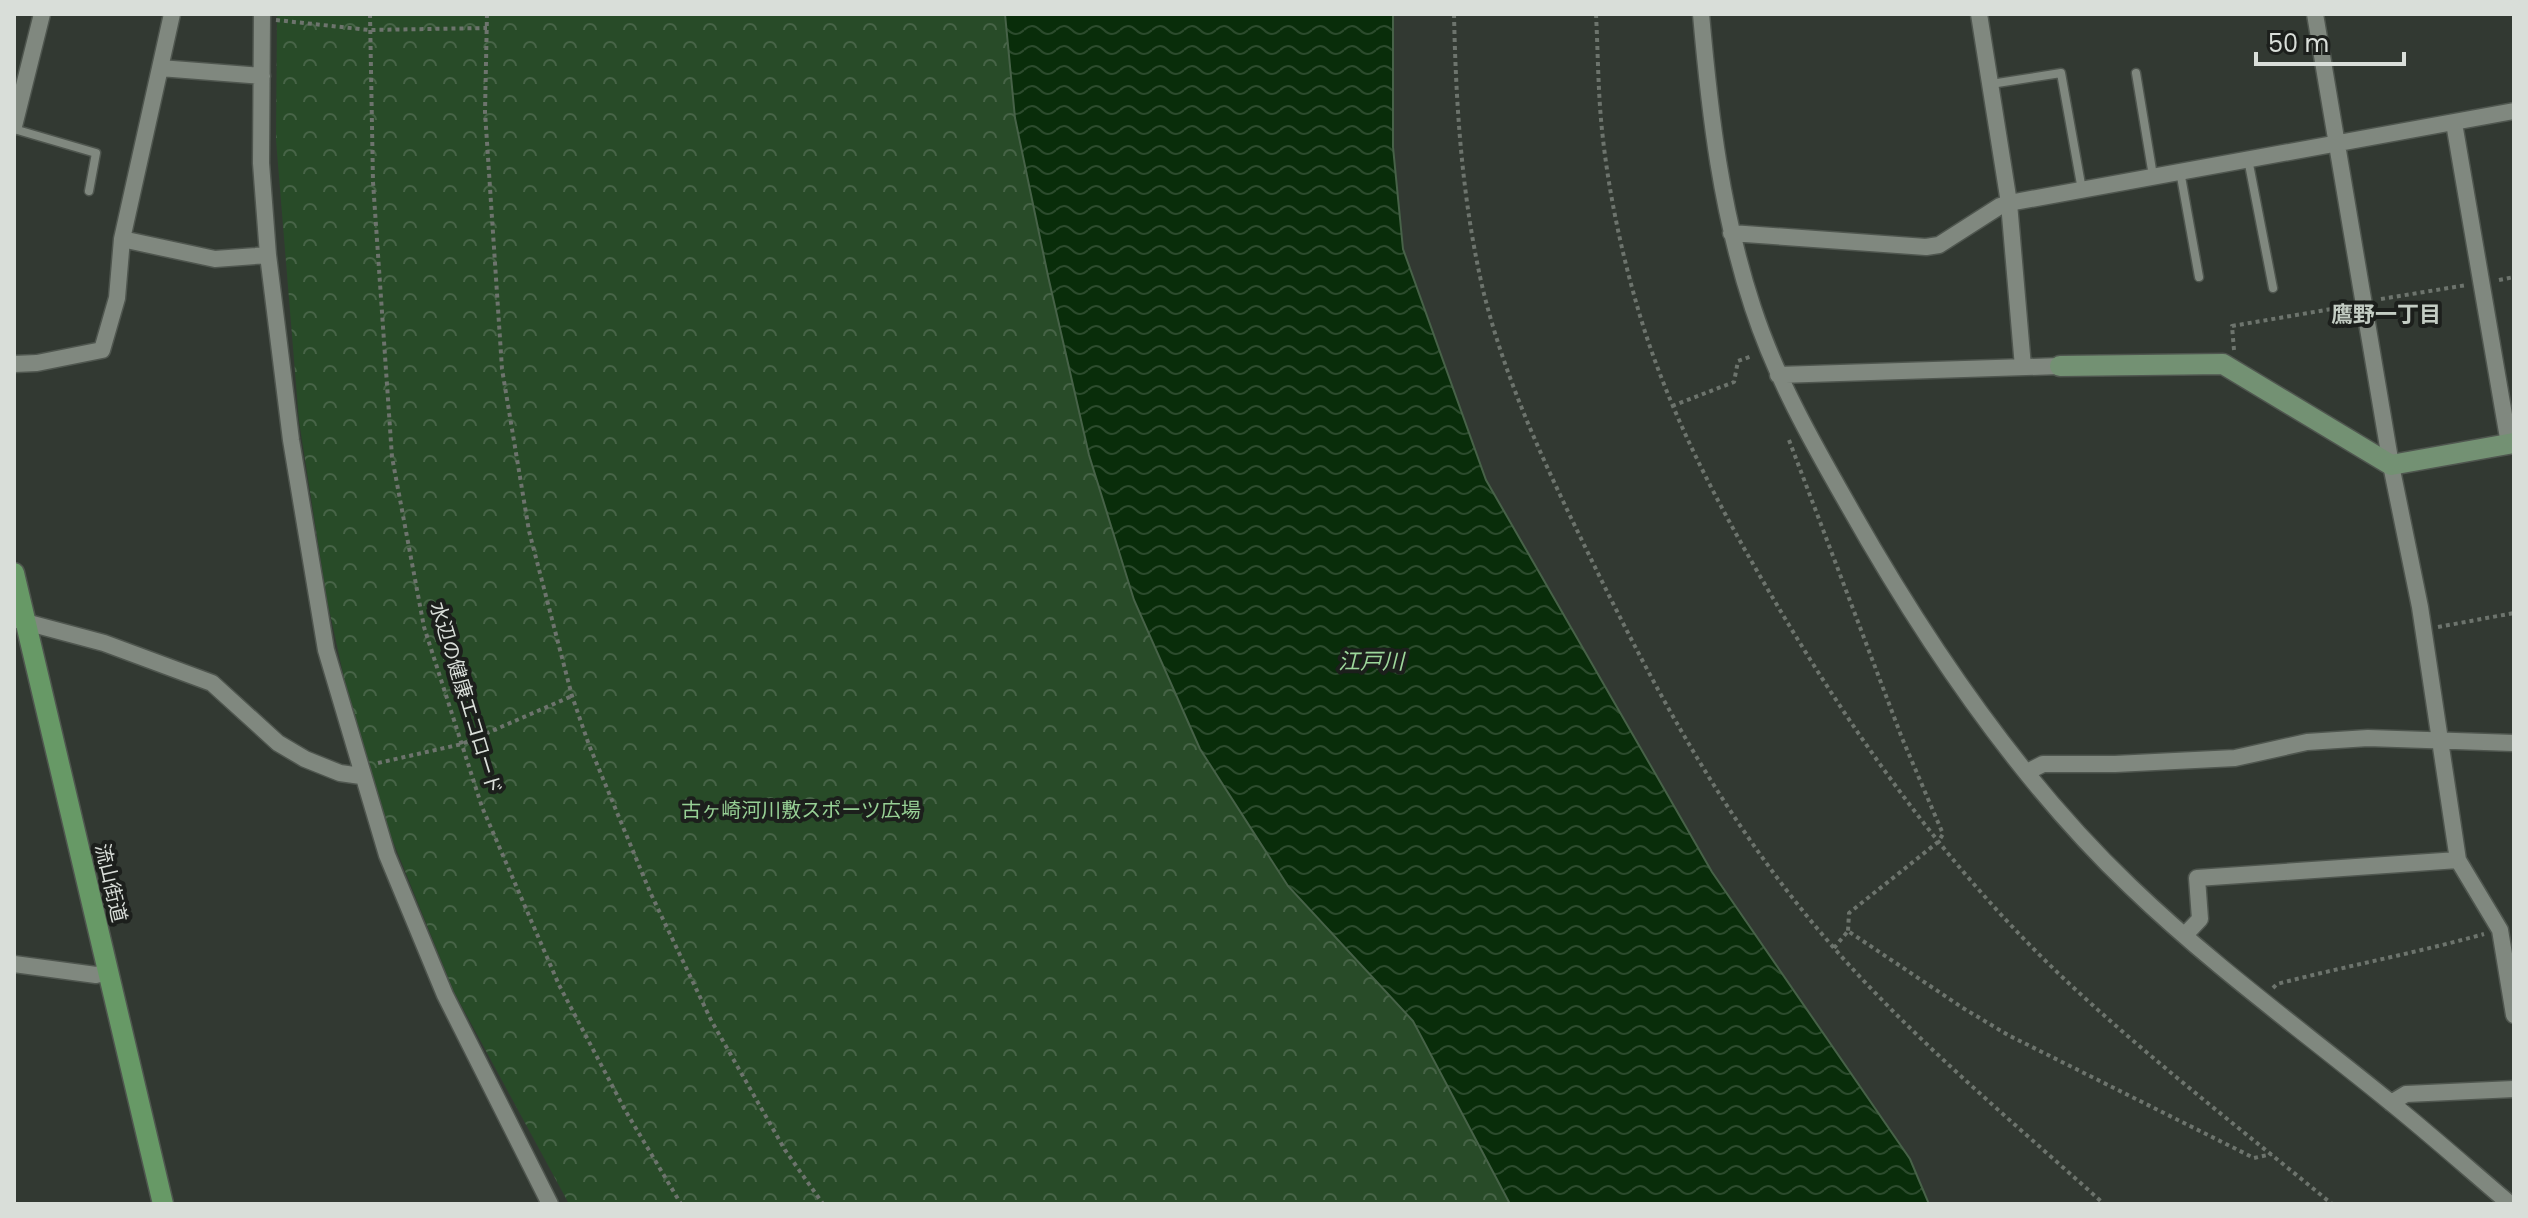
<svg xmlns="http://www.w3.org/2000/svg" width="2528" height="1218" font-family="Poppins,'Noto Sans JP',sans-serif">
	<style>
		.park { fill: url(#park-crowns) }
		.water { fill: url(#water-waves); stroke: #476248; stroke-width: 2 }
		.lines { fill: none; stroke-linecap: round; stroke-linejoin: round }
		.lane-casing { stroke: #4f564f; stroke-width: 11 }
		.street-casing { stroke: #4f564f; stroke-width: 19 }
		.secondary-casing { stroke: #4f564f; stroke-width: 23 }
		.primary-casing { stroke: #4f564f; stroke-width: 23 }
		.path { stroke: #6d746d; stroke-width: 4; stroke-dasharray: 4 4; stroke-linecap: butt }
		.lane { stroke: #80887f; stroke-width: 8 }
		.street { stroke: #80887f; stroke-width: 16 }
		.secondary { stroke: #739173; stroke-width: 20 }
		.primary { stroke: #679966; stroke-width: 20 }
		.labels { text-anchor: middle; stroke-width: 8; stroke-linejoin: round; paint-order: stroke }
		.street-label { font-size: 20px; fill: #d9ded9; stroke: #1c1f1c }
		.park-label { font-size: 20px; fill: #97d095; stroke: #1c1f1c }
		.neighbourhood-label { font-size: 22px; font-weight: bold; fill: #c3ccc3; stroke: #1c1f1c }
		.water-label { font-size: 22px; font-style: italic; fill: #9dd79b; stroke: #1c1f1c }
	</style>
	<defs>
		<pattern id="park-crowns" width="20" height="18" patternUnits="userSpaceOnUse" patternTransform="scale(2)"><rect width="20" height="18" fill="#284b28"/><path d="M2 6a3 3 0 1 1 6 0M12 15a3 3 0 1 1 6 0" fill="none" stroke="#476447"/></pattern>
		<pattern id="water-waves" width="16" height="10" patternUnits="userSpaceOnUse" patternTransform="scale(2)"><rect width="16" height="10" fill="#092d0a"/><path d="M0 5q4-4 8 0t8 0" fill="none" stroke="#2c4b2d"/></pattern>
	</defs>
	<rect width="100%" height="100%" fill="#323932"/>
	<path class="park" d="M 277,14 L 1005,14 L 1015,118 L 1048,276 L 1089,455 L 1134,600 L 1200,749 L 1288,886 L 1413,1021 L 1510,1204 L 569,1204 L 454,992 L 390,834 L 344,678 L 327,600 L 299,421 L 276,140 Z"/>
	<path class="water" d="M 1005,14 L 1393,14 L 1393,147 L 1403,249 L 1486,480 L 1712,872 L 1910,1159 L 1929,1204 L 1510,1204 L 1413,1021 L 1288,886 L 1200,749 L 1134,600 L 1089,455 L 1048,276 L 1015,118 Z"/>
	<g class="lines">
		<g class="lane-casing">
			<path id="lane" d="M 2136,73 L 2153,176
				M 1991,84 L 2061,73 L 2082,190
				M 14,129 L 96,153 L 89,191
				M 2248,159 L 2273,288
				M 2180,171 L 2199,277"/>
		</g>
		<g class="street-casing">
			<path id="street" d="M 262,14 L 261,163 L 268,255 L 291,440 L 326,650 L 387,855 L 445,995 L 550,1204
				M 1701,14 C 1710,116 1721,211 1753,308 C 1776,378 1811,440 1847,503 C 1924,640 2017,779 2131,887 C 2212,965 2303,1031 2390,1102 C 2431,1135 2470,1170 2510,1204
				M 1979,14 L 2009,203 L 2023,367
				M 2315,14 L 2391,465 L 2420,607 L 2458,860 L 2500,930 L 2514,1015
				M 160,68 L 262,76
				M 2454,123 L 2509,444
				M 14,126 L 42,14
				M 1731,233 L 1926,247 L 1939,245 L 2000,206 L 2009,203 L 2514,111
				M 122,239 L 172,14
				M 14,364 L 37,363 L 102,350 L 117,298 L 122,239 L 215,259 L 268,255
				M 1778,375 L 2060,366
				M 14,619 L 104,643 L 212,683 L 278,743 L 305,759 L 340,773 L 361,776
				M 2027,772 L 2043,764 L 2115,764 L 2235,758 L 2307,742 L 2368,738 L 2514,743
				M 2185,935 L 2200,919 L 2197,878 L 2458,860
				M 14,964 L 96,975 L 108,972
				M 2391,1103 L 2406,1094 L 2514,1089"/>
		</g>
		<g class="secondary-casing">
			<path id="secondary" d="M 2060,366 L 2223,364 L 2391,465 L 2514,443"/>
		</g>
		<g class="primary-casing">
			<path id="primary" d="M 14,573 L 163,1204"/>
		</g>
		<path class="path" d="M 370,14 L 373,182 L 392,457 L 424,627 L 482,807 L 559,985 L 625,1110 L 681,1204
			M 487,14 L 485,112 L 502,369 L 529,531 L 572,696 L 589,745 L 650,892 L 711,1020 L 785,1150 L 823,1204
			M 1454,14 C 1456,108 1462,202 1484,294 C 1508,389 1549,473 1592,561 C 1659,698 1732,832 1834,948 C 1915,1041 2012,1121 2104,1204
			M 1596,14 C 1598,53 1598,92 1602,130 C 1608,188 1620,246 1636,302 C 1666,409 1720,509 1777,605 C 1860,745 1955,878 2075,989 C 2156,1064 2247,1134 2332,1204
			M 276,20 L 369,30 L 487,28
			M 2499,280 L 2514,277
			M 2381,299 L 2467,285
			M 2234,350 L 2232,326 L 2349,306
			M 1672,406 L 1734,382 L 1738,361 L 1752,356
			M 1789,440 L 1902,738 L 1943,834 L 1938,842 L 1849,913 L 1848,931
			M 2438,627 L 2514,613
			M 378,763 L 462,744 L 572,696
			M 1834,948 L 1848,931 L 1963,1008 L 2008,1035 L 2254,1158 L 2272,1154
			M 2273,988 L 2277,984 C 2346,966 2416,953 2484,934"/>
		<use href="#lane" class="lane"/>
		<use href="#street" class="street"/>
		<use href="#secondary" class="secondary"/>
		<use href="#primary" class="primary"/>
	</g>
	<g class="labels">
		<g class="street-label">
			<text transform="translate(466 698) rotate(73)" y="7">水辺の健康エコロード</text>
			<text transform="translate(111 883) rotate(77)" y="7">流山街道</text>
		</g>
		<g class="park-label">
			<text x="801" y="817">古ヶ崎河川敷スポーツ広場</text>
		</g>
		<g class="neighbourhood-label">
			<text x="2386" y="322">鷹野一丁目</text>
		</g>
		<g class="water-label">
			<text x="1371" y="669">江戸川</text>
		</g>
	</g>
	<rect width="2528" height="1218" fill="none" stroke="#d9ded9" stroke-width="32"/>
	<path d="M2256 52v12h148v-12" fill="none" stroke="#d9ded9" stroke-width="4"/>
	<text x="2268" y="52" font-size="24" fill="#d9ded9" stroke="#1c1f1c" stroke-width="6" paint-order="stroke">50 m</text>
</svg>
